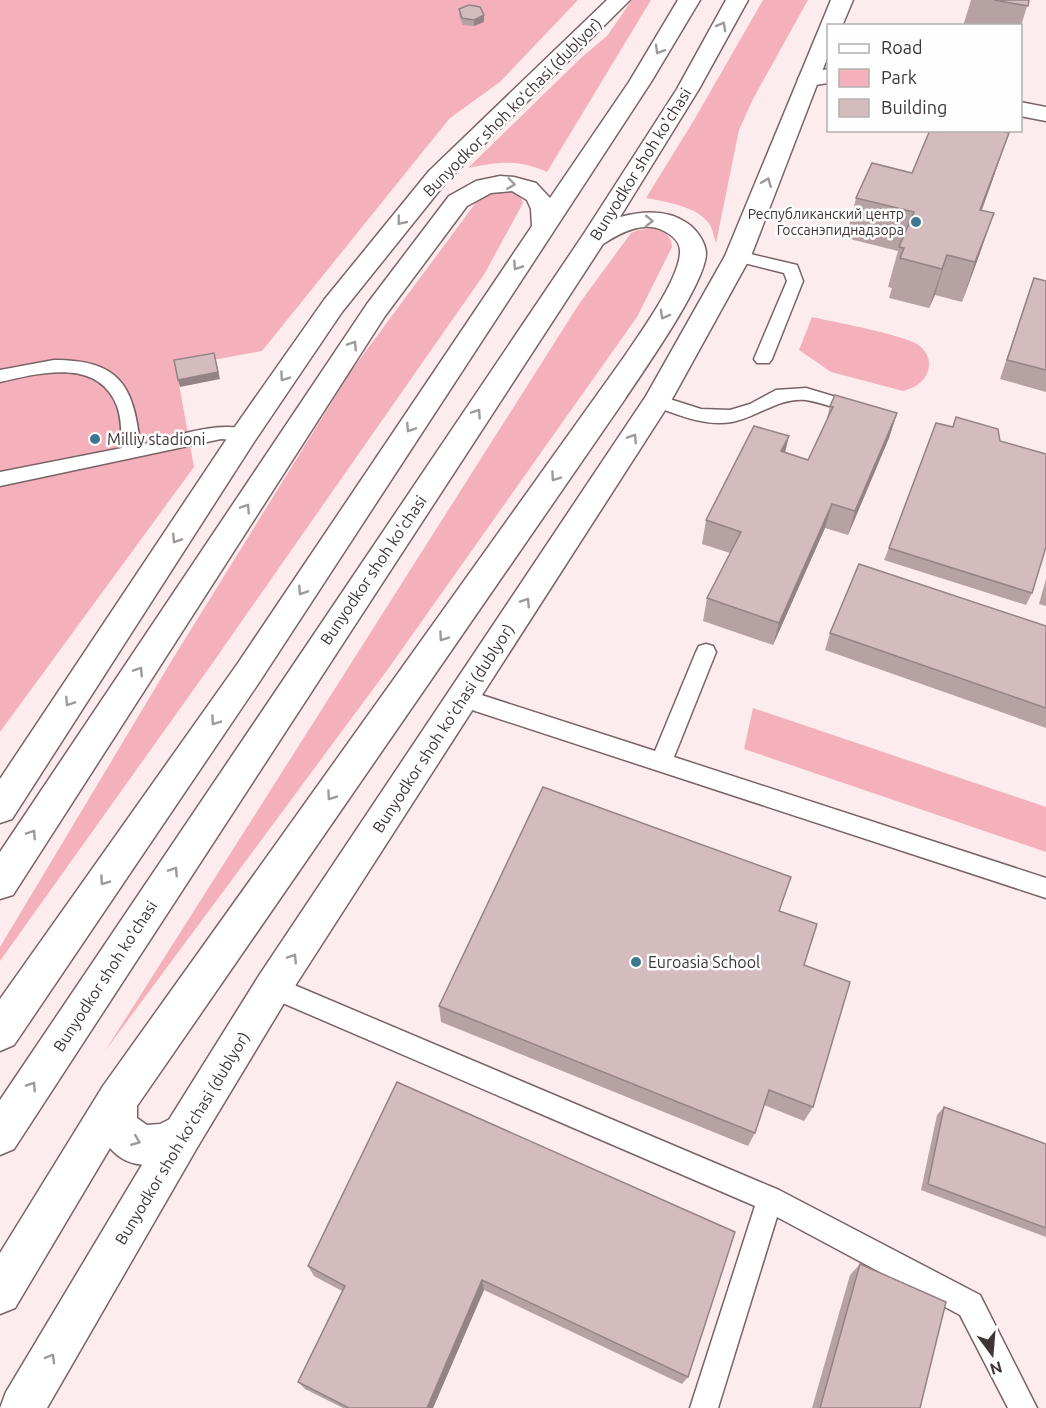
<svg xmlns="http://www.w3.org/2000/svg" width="1046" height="1408" font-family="Ubuntu,sans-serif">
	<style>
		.green { fill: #f5b1bb }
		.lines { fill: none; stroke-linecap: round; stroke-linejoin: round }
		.lane-casing { stroke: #796366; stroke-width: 3 }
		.street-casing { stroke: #796366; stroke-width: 3 }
		.secondary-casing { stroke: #796366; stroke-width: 3 }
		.primary-casing { stroke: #796366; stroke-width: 3 }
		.lane { fill: #fff; fill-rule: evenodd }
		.street { fill: #fff; fill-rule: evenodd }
		.secondary { fill: #fff; fill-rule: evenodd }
		.primary { fill: #fff; fill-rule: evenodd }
		.wall { fill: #b6a1a3 }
		.shaded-wall { fill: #948385 }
		.building { fill: #d4bbbe; stroke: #948385; stroke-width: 1.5 }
		.oneway { stroke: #9f9a9a }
		.poi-dot { fill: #3d7790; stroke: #fefefe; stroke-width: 2 }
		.labels { text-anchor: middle; stroke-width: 5; stroke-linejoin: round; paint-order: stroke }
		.far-poi-label { font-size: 14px; fill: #3f3536; stroke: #fefefe; text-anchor: end }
		.street-label { font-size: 16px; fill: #3f3536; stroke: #fefefe }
		.poi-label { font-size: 16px; fill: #3f3536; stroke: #fefefe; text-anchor: start }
	</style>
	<rect width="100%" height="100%" fill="#fcecee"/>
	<path class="green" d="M 0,0 L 578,0 L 500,82 L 450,118 L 262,351 L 176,367 L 194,467 L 0,732 Z
		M 632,0 L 651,0 L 547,172 C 517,159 500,162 468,168 L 583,56 L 607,36 Z
		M 763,0 L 808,0 L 753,99 L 739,130 L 716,243 C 714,238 713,230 710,225 C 698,206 666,202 646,198 L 694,120 Z
		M 512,189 L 520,195 L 523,203 L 485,273 L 214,661 L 0,961 L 0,947 L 172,660 L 351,371 L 483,193 Z
		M 653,228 C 663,232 672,235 672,247 L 637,317 L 388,669 L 105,1051 L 579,304 L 631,233 L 638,230 Z
		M 812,317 C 833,322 907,335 920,346 C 928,353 931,362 928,371 C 924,383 914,388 903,391 L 831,372 L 799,350 Z
		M 753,708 L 1046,807 L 1046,852 L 744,749 Z"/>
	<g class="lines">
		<g class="lane-casing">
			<path id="lane" d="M 738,251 L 797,265 L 803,281 L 772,359 L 769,363 L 757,363 L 754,359 L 787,281 L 784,273 L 732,260 L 730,256 L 732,252 Z
				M 54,360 C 118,360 134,384 140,445 C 175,437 216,420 250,430 L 253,435 L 250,440 L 244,441 L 221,439 L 0,486 L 0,472 L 122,448 C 121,435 122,419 117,406 C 98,357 39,373 0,382 L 0,370 Z
				M 806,388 L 866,406 L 869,410 L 866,414 L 860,416 C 843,411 824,403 806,400 C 779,397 758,417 732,422 C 705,427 676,414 651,405 L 648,401 L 651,397 L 657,395 L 701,409 L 730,410 L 750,404 L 776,390 Z
				M 706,644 L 713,646 L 716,652 L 674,757 L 1046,878 L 1046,898 L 463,707 L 456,704 L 453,698 L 456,692 L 463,689 L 655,751 L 696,652 L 699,646 Z
				M 273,976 L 779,1190 L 980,1295 L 1037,1408 L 1008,1408 L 960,1315 L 777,1217 L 718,1408 L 690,1408 L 755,1206 L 264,995 L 261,987 L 264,979 Z"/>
		</g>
		<g class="street-casing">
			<path id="street" d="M 828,69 L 828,83 L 809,86 L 801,84 L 798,79 L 801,74 Z
				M 1020,102 L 1046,107 L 1046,121 L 1020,116 Z"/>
		</g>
		<g class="secondary-casing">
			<path id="secondary" d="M 607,0 L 630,0 L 447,181 L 342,312 L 254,442 L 12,819 L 0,823 L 0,779 L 234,428 L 324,300 L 429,171 Z
				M 831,0 L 853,0 L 842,26 L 828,26 L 828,56 L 751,256 L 671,401 L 286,1000 L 198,1146 L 47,1408 L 0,1408 L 6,1392 L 170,1118 L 260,974 L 646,396 L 725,256 Z"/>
		</g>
		<g class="primary-casing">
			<path id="primary" d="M 678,0 L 700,0 L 651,82 L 260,681 L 14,1045 L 0,1051 L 0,999 L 238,663 L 532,226 L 531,209 L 527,200 L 512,191 L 491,193 L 467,206 L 385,316 L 13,895 L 0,899 L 0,852 L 367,304 L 449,196 L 476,181 L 500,176 L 514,177 L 536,183 L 550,198 L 629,82 Z
				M 726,0 L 748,0 L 699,89 L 620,217 C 642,211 667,209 687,223 C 696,229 706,242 706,254 C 705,284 644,370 625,399 L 137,1106 L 137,1118 L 147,1125 L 160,1124 L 184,1112 L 198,1118 L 204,1132 L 198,1146 C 172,1163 135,1177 110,1148 L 15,1308 L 0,1314 L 0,1253 L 103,1086 L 624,357 C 639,335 681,277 680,251 C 680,242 672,235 664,231 C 644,220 620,233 603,244 L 14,1149 L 0,1155 L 0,1100 L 583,235 L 677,89 Z"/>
		</g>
		<use href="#lane" class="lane"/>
		<use href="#street" class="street"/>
		<use href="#secondary" class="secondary"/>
		<use href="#primary" class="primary"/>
	</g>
	<path class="wall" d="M 971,0 L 1029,0 L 1020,29 L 1020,26 L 963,26 Z
		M 459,9 L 484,22 L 474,26 L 463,25 L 459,16 Z
		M 912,173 L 995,173 L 982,210 L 980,253 L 962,302 L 935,295 L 929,308 L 889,298 L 892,288 L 888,287 L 898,251 L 846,238 L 856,198 Z
		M 1034,278 L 1046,281 L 1046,392 L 1000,379 L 1027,297 Z
		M 830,406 L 897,413 L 889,438 L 848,535 L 825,528 L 773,645 L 703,621 L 707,598 L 730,553 L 702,544 L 706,520 L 808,460 L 826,422 Z
		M 889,548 L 1032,593 L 1026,605 L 884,560 Z
		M 1046,579 L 1046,606 L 1039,604 Z
		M 1046,626 L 1046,728 L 825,650 L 830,633 Z
		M 779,911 L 804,965 L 813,1107 L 804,1121 L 764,1105 L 755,1133 L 748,1146 L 441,1022 L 439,1006 Z
		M 397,1082 L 688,1377 L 682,1384 L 484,1290 L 433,1408 L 343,1408 L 305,1389 L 298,1382 L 342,1291 L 314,1276 L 308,1266 Z
		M 944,1107 L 1046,1144 L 1046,1237 L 921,1190 L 937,1115 Z
		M 860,1264 L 920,1408 L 812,1408 L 850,1275 Z"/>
	<path class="shaded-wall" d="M 484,15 L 484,22 L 474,26 L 474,20 Z
		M 1009,133 L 995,173 L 967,250 L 980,210 Z
		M 994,213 L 980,253 L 962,302 L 975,262 Z
		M 947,255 L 935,295 L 929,308 L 942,269 Z
		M 214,353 L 220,379 L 180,387 L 178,380 Z
		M 897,413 L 889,438 L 848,535 L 855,511 Z
		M 789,436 L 783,461 L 781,451 Z
		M 832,504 L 825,528 L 773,645 L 779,623 Z
		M 482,1280 L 484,1290 L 433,1408 L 427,1408 Z"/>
	<path class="building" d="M 994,0 L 1029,0 L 1028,6 Z
		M 469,5 L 480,7 L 484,15 L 474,20 L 462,18 L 459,9 Z
		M 930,130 L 998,130 L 1009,133 L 980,210 L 994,213 L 975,262 L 947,255 L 942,269 L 900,258 L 904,248 L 899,247 L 914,212 L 856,198 L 872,163 L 912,173 Z
		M 1034,278 L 1046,281 L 1046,370 L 1007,360 Z
		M 214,353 L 218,372 L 178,380 L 174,360 Z
		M 835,395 L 897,413 L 855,511 L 832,504 L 779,623 L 707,598 L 741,532 L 706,520 L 754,426 L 789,436 L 781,451 L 808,460 L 833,407 L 830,406 Z
		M 956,417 L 998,429 L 1000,441 L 1046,454 L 1046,547 L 1032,593 L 889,548 L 936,423 L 953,427 Z
		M 859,564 L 1046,626 L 1046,708 L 830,633 Z
		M 543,787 L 791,877 L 779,911 L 817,924 L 804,965 L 850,982 L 813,1107 L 769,1090 L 755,1133 L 439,1006 Z
		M 397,1082 L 735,1232 L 688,1377 L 482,1280 L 427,1408 L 349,1408 L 298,1382 L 345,1286 L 308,1266 Z
		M 944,1107 L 1046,1144 L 1046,1228 L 928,1184 Z
		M 860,1264 L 946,1302 L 920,1408 L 820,1408 Z"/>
	<defs><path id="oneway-chevron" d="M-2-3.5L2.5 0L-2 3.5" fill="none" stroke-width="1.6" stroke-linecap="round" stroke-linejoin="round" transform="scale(1.5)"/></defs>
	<g class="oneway">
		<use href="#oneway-chevron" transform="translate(722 26) rotate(-61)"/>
		<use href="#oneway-chevron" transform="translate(659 50) rotate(121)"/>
		<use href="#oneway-chevron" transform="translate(767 182) rotate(-68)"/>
		<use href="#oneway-chevron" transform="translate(511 184) rotate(8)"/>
		<use href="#oneway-chevron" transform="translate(401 221) rotate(129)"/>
		<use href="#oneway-chevron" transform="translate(649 221) rotate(1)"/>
		<use href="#oneway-chevron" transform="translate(517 266) rotate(123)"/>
		<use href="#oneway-chevron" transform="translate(664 315) rotate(119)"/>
		<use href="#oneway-chevron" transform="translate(353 345) rotate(-57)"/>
		<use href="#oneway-chevron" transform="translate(284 377) rotate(125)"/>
		<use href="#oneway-chevron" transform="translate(477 413) rotate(-56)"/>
		<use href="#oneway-chevron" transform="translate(410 428) rotate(123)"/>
		<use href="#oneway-chevron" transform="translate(633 438) rotate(-57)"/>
		<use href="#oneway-chevron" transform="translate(555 477) rotate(125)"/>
		<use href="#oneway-chevron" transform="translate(246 508) rotate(-57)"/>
		<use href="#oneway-chevron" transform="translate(176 539) rotate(123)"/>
		<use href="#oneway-chevron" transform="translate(302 591) rotate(123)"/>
		<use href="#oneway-chevron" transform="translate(526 602) rotate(-57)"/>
		<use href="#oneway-chevron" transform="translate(443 637) rotate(125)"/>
		<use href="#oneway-chevron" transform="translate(139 671) rotate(-57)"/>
		<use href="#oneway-chevron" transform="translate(69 702) rotate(123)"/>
		<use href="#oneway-chevron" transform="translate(215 721) rotate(125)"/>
		<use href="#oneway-chevron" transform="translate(331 796) rotate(125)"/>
		<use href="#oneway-chevron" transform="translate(32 834) rotate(-57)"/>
		<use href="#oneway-chevron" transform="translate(174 871) rotate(-57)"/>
		<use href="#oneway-chevron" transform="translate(104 881) rotate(125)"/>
		<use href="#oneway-chevron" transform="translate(293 958) rotate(-57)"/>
		<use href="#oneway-chevron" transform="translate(32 1086) rotate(-57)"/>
		<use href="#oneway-chevron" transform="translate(136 1141) rotate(22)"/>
		<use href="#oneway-chevron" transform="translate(51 1358) rotate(-60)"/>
	</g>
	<g class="poi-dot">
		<circle cx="916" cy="222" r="6"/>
		<circle cx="95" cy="439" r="6"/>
		<circle cx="636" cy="962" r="6"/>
	</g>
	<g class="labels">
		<g class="far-poi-label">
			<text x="904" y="219">Республиканский центр<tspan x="904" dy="16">Госсанэпиднадзора</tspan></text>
		</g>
		<g class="street-label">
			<text transform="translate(512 107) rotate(-45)" y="6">Bunyodkor shoh koʻchasi (dublyor)</text>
			<text transform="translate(640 164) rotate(-58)" y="6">Bunyodkor shoh ko'chasi</text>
			<text transform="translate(373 570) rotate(-56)" y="6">Bunyodkor shoh ko'chasi</text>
			<text transform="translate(443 728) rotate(-57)" y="6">Bunyodkor shoh koʻchasi (dublyor)</text>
			<text transform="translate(105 976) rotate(-57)" y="6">Bunyodkor shoh ko'chasi</text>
			<text transform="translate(182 1138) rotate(-59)" y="6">Bunyodkor shoh koʻchasi (dublyor)</text>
		</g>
		<g class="poi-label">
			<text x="107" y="445">Milliy stadioni</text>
			<text x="648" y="968">Euroasia School</text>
		</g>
	</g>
	<rect x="827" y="24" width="195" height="108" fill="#fefefe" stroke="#b2aeae" stroke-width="1.5"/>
	<rect x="839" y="44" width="30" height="9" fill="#ffffff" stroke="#b2aeae" stroke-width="1.5"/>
	<text x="881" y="54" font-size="18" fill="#3f3536">Road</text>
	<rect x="839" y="69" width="30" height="18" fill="#f5b1bb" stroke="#b2aeae" stroke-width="1.5"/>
	<text x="881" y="84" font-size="18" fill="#3f3536">Park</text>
	<rect x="839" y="99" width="30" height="18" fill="#d4bbbe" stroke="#b2aeae" stroke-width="1.5"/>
	<text x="881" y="114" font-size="18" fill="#3f3536">Building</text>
	<g transform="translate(992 1354) rotate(164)" stroke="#fefefe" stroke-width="4.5" paint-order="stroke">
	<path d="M0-4.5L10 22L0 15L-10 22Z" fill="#3f3536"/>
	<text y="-9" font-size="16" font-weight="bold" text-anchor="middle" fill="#3f3536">N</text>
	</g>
</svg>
